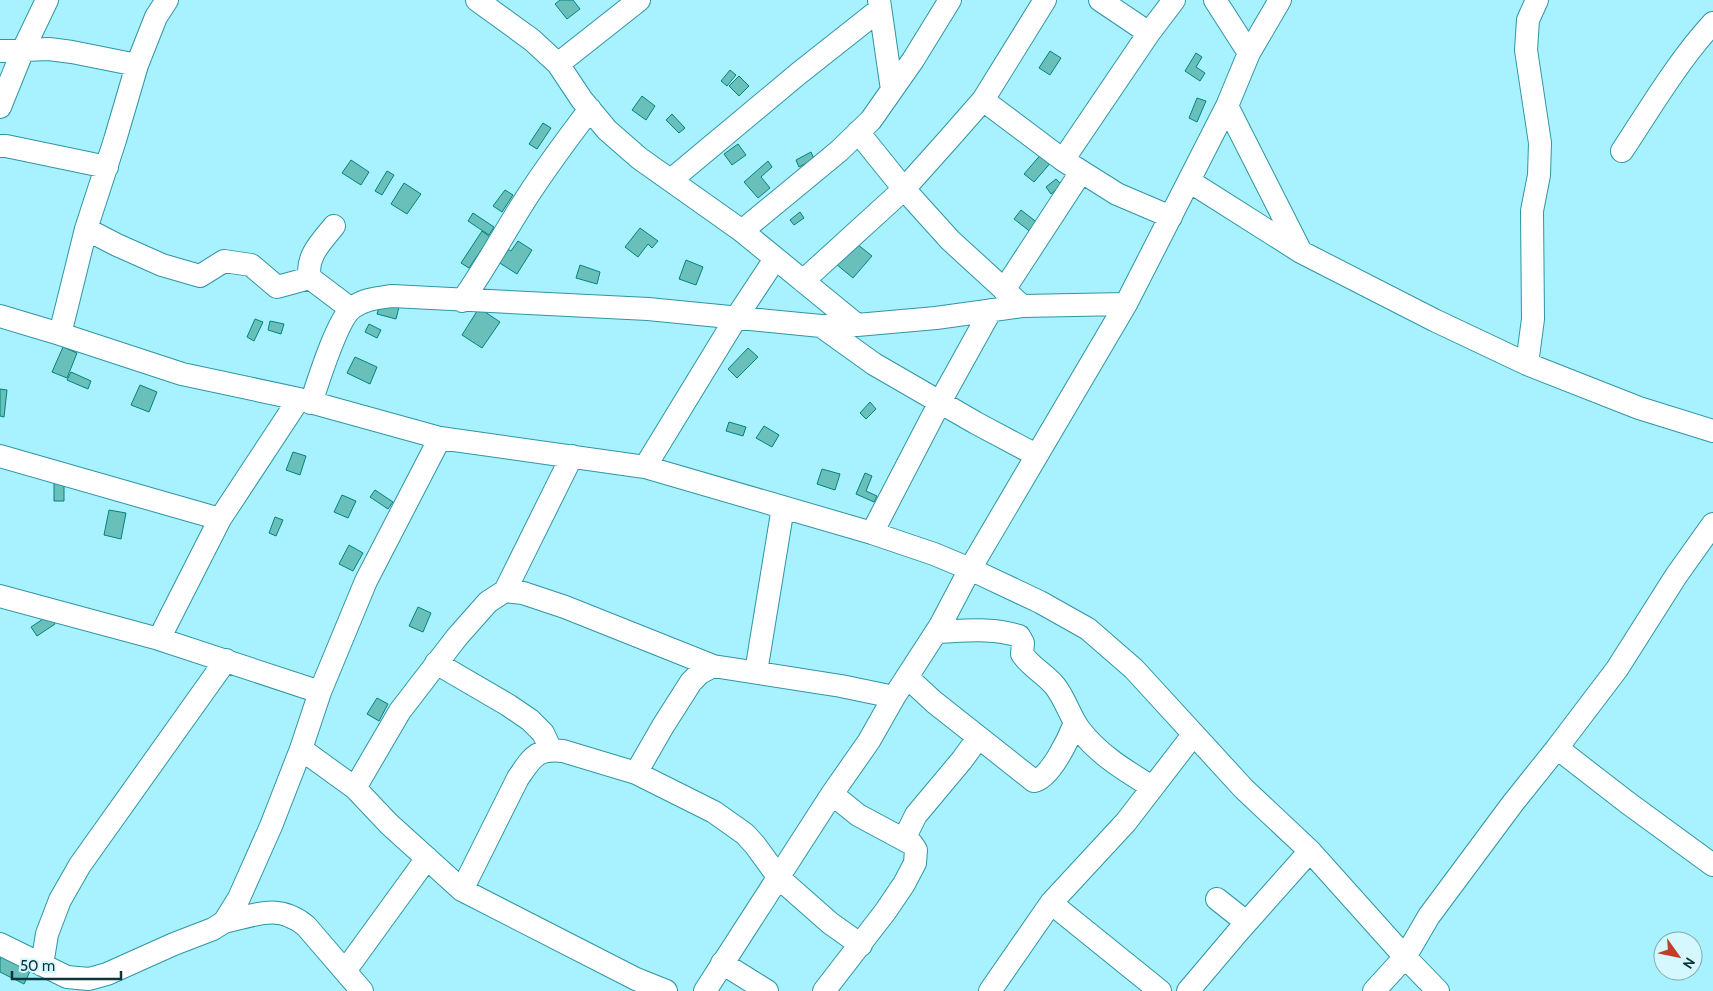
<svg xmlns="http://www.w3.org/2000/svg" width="1713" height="991" font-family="Cabin,sans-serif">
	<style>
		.building { fill: #69c0bb; stroke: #05817c }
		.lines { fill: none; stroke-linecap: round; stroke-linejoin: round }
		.minor-casing { stroke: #3095a5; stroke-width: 24 }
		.minor { stroke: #fff; stroke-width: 22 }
	</style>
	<rect width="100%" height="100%" fill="#a8f1ff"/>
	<path class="building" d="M 560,0 L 573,0 L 580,9 L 567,19 L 555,4 Z
		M 1050,51 L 1061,58 L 1050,75 L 1039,68 Z
		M 1196,53 L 1202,57 L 1196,67 L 1205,73 L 1200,81 L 1185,71 Z
		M 730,70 L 736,75 L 727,86 L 721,81 Z
		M 739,76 L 749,86 L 739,96 L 729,86 Z
		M 642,96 L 655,106 L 646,120 L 632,110 Z
		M 1197,98 L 1206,101 L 1197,122 L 1189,118 Z
		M 672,114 L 685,128 L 679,133 L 666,120 Z
		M 543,123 L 551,128 L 537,149 L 529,144 Z
		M 738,144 L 746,155 L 732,165 L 724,154 Z
		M 811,152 L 814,159 L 799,167 L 796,160 Z
		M 1043,152 L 1053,160 L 1034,182 L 1024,174 Z
		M 351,160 L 369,172 L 361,185 L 342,173 Z
		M 768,161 L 772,167 L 761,177 L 770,188 L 758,198 L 744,182 Z
		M 387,171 L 394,175 L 382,195 L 375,191 Z
		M 1056,179 L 1062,185 L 1051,194 L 1046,187 Z
		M 404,183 L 421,194 L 407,214 L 391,204 Z
		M 505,190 L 513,195 L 502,212 L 493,206 Z
		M 1021,210 L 1039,224 L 1032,233 L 1014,219 Z
		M 800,212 L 804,218 L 794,225 L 790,220 Z
		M 473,213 L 494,227 L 489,235 L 468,221 Z
		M 640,228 L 658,241 L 652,248 L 648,244 L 638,257 L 625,247 Z
		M 482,231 L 490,237 L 469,268 L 461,263 Z
		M 518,241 L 532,250 L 517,274 L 495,260 L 504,247 L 511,251 Z
		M 857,244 L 872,256 L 853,278 L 836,264 Z
		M 686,260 L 703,267 L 696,285 L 679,279 Z
		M 580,265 L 600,272 L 597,284 L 576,278 Z
		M 382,298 L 400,303 L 396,319 L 377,314 Z
		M 479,308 L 500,322 L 482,348 L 462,335 Z
		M 255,319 L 263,322 L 254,341 L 247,337 Z
		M 270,321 L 284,324 L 281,334 L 268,330 Z
		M 369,324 L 381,330 L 377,338 L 365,332 Z
		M 63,347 L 77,353 L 67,378 L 52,372 Z
		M 748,348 L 758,357 L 737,378 L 728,369 Z
		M 355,357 L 377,367 L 370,384 L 347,373 Z
		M 71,372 L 91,381 L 88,389 L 67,380 Z
		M 140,385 L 157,392 L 149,412 L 131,405 Z
		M 0,389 L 7,390 L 4,417 L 0,416 Z
		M 870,402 L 876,409 L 866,419 L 860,413 Z
		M 729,422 L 746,427 L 743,436 L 726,431 Z
		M 764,426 L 779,435 L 772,447 L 756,438 Z
		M 293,452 L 306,456 L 300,475 L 286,470 Z
		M 822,469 L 840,474 L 835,490 L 817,484 Z
		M 865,473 L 872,476 L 866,491 L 877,496 L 874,502 L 856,494 Z
		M 54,481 L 64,481 L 64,501 L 54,501 Z
		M 375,490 L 393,502 L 388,509 L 370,497 Z
		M 342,495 L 356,501 L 348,518 L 334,512 Z
		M 109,510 L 126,513 L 121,539 L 104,535 Z
		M 275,517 L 283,520 L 276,536 L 269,533 Z
		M 349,545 L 363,553 L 353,571 L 339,564 Z
		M 418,607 L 431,613 L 423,632 L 409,626 Z
		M 49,615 L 55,624 L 37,636 L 31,627 Z
		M 377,698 L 388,704 L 379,721 L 367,714 Z
		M 3,953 L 32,967 L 24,984 L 0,972 L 0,960 Z"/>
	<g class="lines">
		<g class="minor-casing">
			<path id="minor" d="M 477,0 L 532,40 L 558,64 L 582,100 L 607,130 L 639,158 L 742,231 L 857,325
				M 879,0 L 892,90
				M 1100,0 L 1149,33
				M 1215,0 L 1249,53
				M 0,51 L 49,49 L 72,52 L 137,65
				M 558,64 L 639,0
				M 983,100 L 1063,160 L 1117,194 L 1171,217
				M 1227,106 L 1301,252
				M 0,107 L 23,50 L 47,0
				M 858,132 L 904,189 L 950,240 L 1022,306
				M 0,146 L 6,146 L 107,167
				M 1622,151 C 1651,107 1678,61 1713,23
				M 1063,160 L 1149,33 L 1174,0
				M 671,180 L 798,74 L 879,10
				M 1189,181 L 1301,252 L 1434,320 L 1527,364 L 1639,408 L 1713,431
				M 334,226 C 322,241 305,257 310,278 L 351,309
				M 86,229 L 117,245 L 162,265 L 200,276 L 224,261 L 251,265 L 277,287 L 310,278
				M 742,231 L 839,151 L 871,120 L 913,60 L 950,0
				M 803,281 L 904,189 L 947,141 L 983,100 L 1045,0
				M 1004,290 L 1081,172
				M 462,301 C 486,267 505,231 527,197 C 547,166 568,138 590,109
				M 0,316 L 60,334 L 182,374 L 299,399 L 440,438 L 645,467 L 872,533 L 934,554 L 970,569 L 1040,602 L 1088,629 L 1134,669 L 1244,789 L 1310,851 L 1405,957 L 1438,991
				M 821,326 L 874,364 L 976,423 L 1036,455
				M 60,334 L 86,229 L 115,140 L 137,65 L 156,17 L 167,0
				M 1527,364 L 1533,319 L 1532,211 L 1539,175 L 1540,143 L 1526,50 L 1528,20 L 1537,0
				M 311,403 C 318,382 337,320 352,308 C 364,299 378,298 392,296 L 648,309 L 821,326 L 857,325 L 936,318 L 1022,306 L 1126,304
				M 0,456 L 220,519
				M 645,467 L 736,318 L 775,259
				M 872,533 L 940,402 L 991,310
				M 505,591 L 572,456
				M 0,596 L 159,639 L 320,692
				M 936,632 C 964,631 991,627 1019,636 L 1023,643 L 1022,654 C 1031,667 1045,674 1055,686 C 1066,700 1070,717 1080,730 C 1099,755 1126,771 1152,787
				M 159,639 L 220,519 L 299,399
				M 436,663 L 508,705 L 530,720 L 543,733 L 551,750
				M 756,672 L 783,507
				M 907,677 L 934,702 L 1034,781 C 1050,779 1069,738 1075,723
				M 1557,748 L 1628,803 L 1713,865
				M 301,749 L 355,788 L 389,824 L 462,890 L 636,979 L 666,991
				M 636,773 L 663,726 L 691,682 L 700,673 L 713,666
				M 355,788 L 400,711 L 457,637 L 488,602 L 505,591 L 523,593 L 565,607 L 713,666 L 841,686 L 894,697
				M 904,839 L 916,815 L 962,760 L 978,738
				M 462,890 L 518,778 C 532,758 536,748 563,751 L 636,773 L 714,812 L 745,834 L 755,845 L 779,878 L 830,923 L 861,945
				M 1217,899 L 1246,922
				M 1051,903 L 1160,991
				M 224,922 C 256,915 278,903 306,926 L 362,991
				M 0,944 L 67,977 L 89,979 L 107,974 L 174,944 L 213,929 L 224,922 L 239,898 L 271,826 L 301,749 L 320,692 L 366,581 L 440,438
				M 722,963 L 767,991
				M 42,965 L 47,934 L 60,900 L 80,865 L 226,660
				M 345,971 L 427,858
				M 705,991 L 832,794 L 869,741 L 894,697 L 940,626 L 970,569 L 1126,304 L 1227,106 L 1249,53 L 1280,0
				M 824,991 L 885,912 L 904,884 L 915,863 L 916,850 L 912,844 L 858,815 L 832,794
				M 990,991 L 1051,903 L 1126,822 L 1193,735
				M 1188,991 L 1238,932 L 1310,851
				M 1374,991 L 1405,957 L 1429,916 L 1513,803 L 1557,748 L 1617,669 L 1676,576 L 1713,524"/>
		</g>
		<use href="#minor" class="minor"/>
	</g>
	<g transform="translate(1678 956) rotate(123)"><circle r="24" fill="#d5f8fe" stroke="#84aab1"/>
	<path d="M0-4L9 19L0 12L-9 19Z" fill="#c73b29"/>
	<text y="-8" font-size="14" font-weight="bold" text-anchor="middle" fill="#0b363d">N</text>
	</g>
	<path d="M12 971v8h109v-8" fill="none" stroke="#0b363d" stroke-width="2.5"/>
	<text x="20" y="971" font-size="15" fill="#0b363d" stroke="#d5f8fe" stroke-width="4" paint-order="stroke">50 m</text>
</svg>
